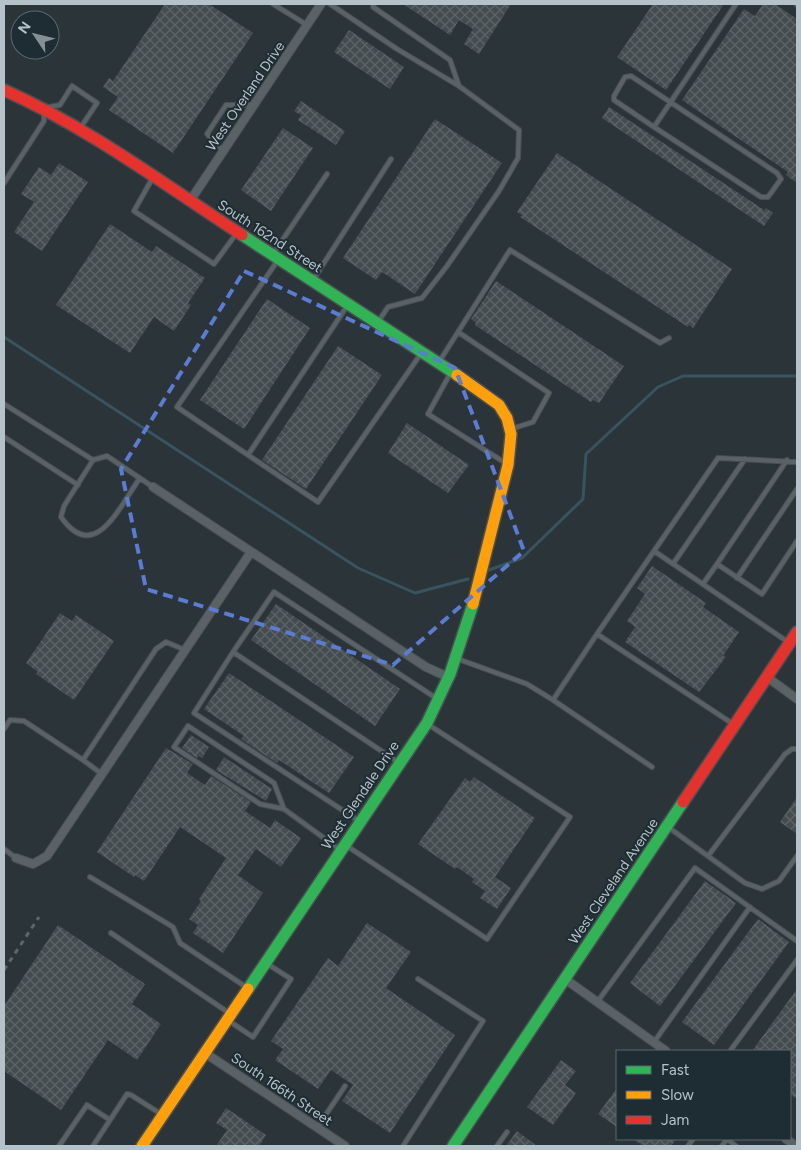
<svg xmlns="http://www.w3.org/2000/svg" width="801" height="1150" font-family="Figtree,sans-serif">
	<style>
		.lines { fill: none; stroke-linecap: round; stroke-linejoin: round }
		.stream { stroke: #385460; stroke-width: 3 }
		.building { fill: url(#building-cross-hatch) }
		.lane-casing { stroke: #495053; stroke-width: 6 }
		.street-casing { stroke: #495053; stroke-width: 10 }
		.fast-casing { stroke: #495053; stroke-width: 14 }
		.slow-casing { stroke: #495053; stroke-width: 14 }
		.jam-casing { stroke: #495053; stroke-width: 14 }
		.lane { stroke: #5b6266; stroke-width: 4 }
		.street { stroke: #5b6266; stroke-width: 8 }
		.fast { stroke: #30b455; stroke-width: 11 }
		.slow { stroke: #ff9f0a; stroke-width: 11 }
		.jam { stroke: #e5322d; stroke-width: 11 }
		.rail { stroke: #5f666a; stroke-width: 3; stroke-dasharray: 5 5; stroke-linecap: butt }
		.marked { fill: none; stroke: #5a7cd2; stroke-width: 4; stroke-dasharray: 10 6; stroke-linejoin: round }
		.labels { text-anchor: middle; stroke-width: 4; stroke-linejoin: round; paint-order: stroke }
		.street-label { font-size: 14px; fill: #b5c2c9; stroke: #1e2c33 }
	</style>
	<defs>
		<pattern id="building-cross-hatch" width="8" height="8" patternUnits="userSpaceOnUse" patternTransform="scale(1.25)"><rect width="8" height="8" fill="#444c4f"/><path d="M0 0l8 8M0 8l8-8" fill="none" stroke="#5d6467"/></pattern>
	</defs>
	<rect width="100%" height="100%" fill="#2b3438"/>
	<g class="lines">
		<path class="stream" d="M 4,337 L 358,568 L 415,593 L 468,579
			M 489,570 L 522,558 L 583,499 L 586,454 L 658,387 L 683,376 L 797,376"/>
	</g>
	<path class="building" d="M 165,4 L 209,4 L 253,33 L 173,153 L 109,110 L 118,97 L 103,87 L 109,78 L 113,81 Z
		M 403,4 L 511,4 L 479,54 L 464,44 L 473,29 L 459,20 L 450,35 Z
		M 653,4 L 724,4 L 666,90 L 617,57 Z
		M 763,4 L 775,4 L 797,19 L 797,183 L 786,175 L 788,172 L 682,100 L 744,9 L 755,16 Z
		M 349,30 L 404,67 L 390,89 L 334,52 Z
		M 301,101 L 345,131 L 336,145 L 298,120 L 301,115 L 294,111 Z
		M 609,107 L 764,210 L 766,208 L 773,213 L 764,226 L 602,118 Z
		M 435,119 L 502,163 L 415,294 L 382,272 L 376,280 L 343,258 Z
		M 283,128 L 313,148 L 271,211 L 241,190 Z
		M 557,153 L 732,269 L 693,328 L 689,325 L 688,327 L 520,217 L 522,215 L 517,212 Z
		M 59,163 L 88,182 L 42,251 L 14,232 L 34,202 L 21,194 L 39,167 L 51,175 Z
		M 110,224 L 152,252 L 156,246 L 205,278 L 188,303 L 191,305 L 174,331 L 154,317 L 130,353 L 56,305 Z
		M 496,281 L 624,366 L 599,403 L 593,400 L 591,402 L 475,325 L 476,323 L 471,319 Z
		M 267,299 L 310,328 L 244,429 L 200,400 Z
		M 338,346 L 382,375 L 306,489 L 262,460 Z
		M 407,423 L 469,465 L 448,493 L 388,453 Z
		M 652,566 L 706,603 L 703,607 L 739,632 L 723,656 L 726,657 L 699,692 L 625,642 L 635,627 L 627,621 L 645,594 L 637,588 Z
		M 276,604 L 400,689 L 375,726 L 251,640 Z
		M 60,613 L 72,621 L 76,615 L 114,641 L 74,700 L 36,674 L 38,672 L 26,663 Z
		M 229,673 L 354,757 L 329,793 L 279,760 L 277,763 L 241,739 L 244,736 L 204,709 Z
		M 191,735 L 209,747 L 202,758 L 198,756 L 197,758 L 182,748 Z
		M 166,748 L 193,764 L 187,773 L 205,785 L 211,776 L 251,802 L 245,811 L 270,828 L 275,820 L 301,838 L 281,867 L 256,849 L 238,875 L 263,893 L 223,953 L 193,933 L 198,925 L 189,919 L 201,901 L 199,899 L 226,858 L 180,827 L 144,881 L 135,875 L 134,877 L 97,852 Z
		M 224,757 L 272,789 L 266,801 L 216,770 Z
		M 474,777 L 535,818 L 495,877 L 511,888 L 497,909 L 480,898 L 485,891 L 472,882 L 474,879 L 457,867 L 455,869 L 418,844 L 465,778 L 470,782 Z
		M 797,797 L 797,834 L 780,822 Z
		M 705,881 L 736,903 L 660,1006 L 630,983 Z
		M 758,919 L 789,942 L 714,1045 L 682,1022 Z
		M 367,923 L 411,952 L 386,988 L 455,1035 L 390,1133 L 342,1101 L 353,1085 L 331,1070 L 318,1089 L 275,1060 L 283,1049 L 271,1041 L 328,958 L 338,966 Z
		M 58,925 L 145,984 L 132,1004 L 161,1024 L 137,1060 L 108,1040 L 61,1110 L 4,1071 L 4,1006 Z
		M 797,989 L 797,1099 L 790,1094 L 790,1051 L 752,1051 Z
		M 561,1060 L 576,1071 L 565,1085 L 576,1093 L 553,1125 L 527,1107 Z
		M 617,1088 L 617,1127 L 598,1114 Z
		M 226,1108 L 266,1135 L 259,1146 L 216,1146 L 227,1130 L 216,1123 Z
		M 517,1131 L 537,1146 L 506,1146 Z
		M 633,1139 L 676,1139 L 671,1146 L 643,1146 Z"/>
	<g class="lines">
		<g class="lane-casing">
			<path id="lane" d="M 273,4 L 307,25
				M 330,4 L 397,49 L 459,86
				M 374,4 L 373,7 L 450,60 L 459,86 L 519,130 L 518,158 L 499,191 L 447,266 L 422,298 L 388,307 L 378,322
				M 796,4 L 797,5
				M 49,107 L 60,105 L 72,86 L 97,103 L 81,127
				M 654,127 L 614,100 L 614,96 L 625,77 L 631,76 L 777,173 L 781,179 L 768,197 L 761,197 L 654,127 L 736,4
				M 223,151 L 207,134 L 226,105 L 254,105
				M 152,179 L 134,211 L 214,264 L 236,234
				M 4,183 L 44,121 L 44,110
				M 273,254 L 327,174
				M 278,260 L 177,407 L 248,455 L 347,306
				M 313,280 L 391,159
				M 458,332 L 549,393 L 533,422 L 511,429
				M 439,362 L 510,250 L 660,343 L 669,338
				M 451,372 L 428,414 L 507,464
				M 4,404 L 93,460
				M 4,437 L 78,485
				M 248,455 L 318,502 L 420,355
				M 140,478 C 119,507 95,565 61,517 L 64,506 L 93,460 L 107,456 L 153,487
				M 654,551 L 597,634 L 733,724
				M 673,564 L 745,459
				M 717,564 L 787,460
				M 737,578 L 797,489
				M 703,584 L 717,564 L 762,594 L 797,541
				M 788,642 L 654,551 L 718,458 L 797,462
				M 233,652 L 194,713 L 359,821
				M 458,659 L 527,684 L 553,700 L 597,634
				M 553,700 L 652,767
				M 4,729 L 10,720 L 24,721 L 83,760
				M 398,762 L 233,652 L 274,592 L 439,700
				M 102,774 L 83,760 L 156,649 L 166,642 L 185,650
				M 284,809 L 274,783 L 188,726 L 174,747 L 260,804 L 284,809 L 339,849
				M 668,827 L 745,883 L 762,889 L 779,881 L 797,856
				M 347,846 L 487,939 L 570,817 L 429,725
				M 4,849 L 16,858
				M 708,856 L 785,754 L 792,749 L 797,749
				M 90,877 L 173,927 L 180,943 L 246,987
				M 111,933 L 229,1013
				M 598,1001 L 695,868 L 797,941
				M 229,1021 L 253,1037 L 291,979 L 266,963
				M 654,1042 L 750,907
				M 730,1051 L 797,960
				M 317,1128 L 345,1086
				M 727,1139 L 736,1146
				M 59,1146 L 87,1105 L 110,1120
				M 93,1146 L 127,1094 L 131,1095 L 161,1114
				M 403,1146 L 483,1021 L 418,979
				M 497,1146 L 507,1132
				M 688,1146 L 693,1139
				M 722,1146 L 727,1139"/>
		</g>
		<g class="street-casing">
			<path id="street" d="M 190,201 L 321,4
				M 153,487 L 426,667 L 450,678
				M 767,677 L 797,699
				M 16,858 L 33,864 L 47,856 L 251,552
				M 565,979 L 666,1051
				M 205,1053 L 345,1146
				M 786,1139 L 796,1146"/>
		</g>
		<g class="fast-casing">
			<path id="fast" d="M 242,235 L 457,375
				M 248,989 L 427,723 L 450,674 L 473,604
				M 453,1146 L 683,802"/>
		</g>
		<g class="slow-casing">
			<path id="slow" d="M 457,375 L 499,405 L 507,418 L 511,434 L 508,465 L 473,604
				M 142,1146 L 248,989"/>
		</g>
		<g class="jam-casing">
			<path id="jam" d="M 4,90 C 89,128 165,185 242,235
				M 683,802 L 797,632"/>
		</g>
		<use href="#lane" class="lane"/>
		<use href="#street" class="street"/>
		<use href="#fast" class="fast"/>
		<use href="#slow" class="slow"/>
		<use href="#jam" class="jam"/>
		<path class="rail" d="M 4,970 L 39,917"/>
	</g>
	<path class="marked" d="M 244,271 L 455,368 L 524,551 L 393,665 L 146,589 L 121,469 Z"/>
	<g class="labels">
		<g class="street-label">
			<text transform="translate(245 96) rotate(-56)" y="5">West Overland Drive</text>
			<text transform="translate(270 236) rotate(33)" y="5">South 162nd Street</text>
			<text transform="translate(360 795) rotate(-56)" y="5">West Glendale Drive</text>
			<text transform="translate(613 881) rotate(-56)" y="5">West Cleveland Avenue</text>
			<text transform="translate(282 1089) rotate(34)" y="5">South 166th Street</text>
		</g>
	</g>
	<rect width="801" height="1150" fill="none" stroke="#b5c2c9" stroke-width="10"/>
	<rect x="616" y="1050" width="175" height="90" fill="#1e2c33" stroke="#5a686f"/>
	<rect x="626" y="1066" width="25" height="8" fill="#30b455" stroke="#5a686f"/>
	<text x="661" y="1075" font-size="15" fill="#b5c2c9">Fast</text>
	<rect x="626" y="1091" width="25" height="8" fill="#ff9f0a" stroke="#5a686f"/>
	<text x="661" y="1100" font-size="15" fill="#b5c2c9">Slow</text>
	<rect x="626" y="1116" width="25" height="8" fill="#e5322d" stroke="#5a686f"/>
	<text x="661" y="1125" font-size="15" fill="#b5c2c9">Jam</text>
	<g transform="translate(35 35) rotate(305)"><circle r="24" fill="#1e2c33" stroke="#5a686f"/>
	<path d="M0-4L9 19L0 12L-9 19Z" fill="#859096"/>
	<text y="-8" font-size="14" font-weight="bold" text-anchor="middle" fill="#b5c2c9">N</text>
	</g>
</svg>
